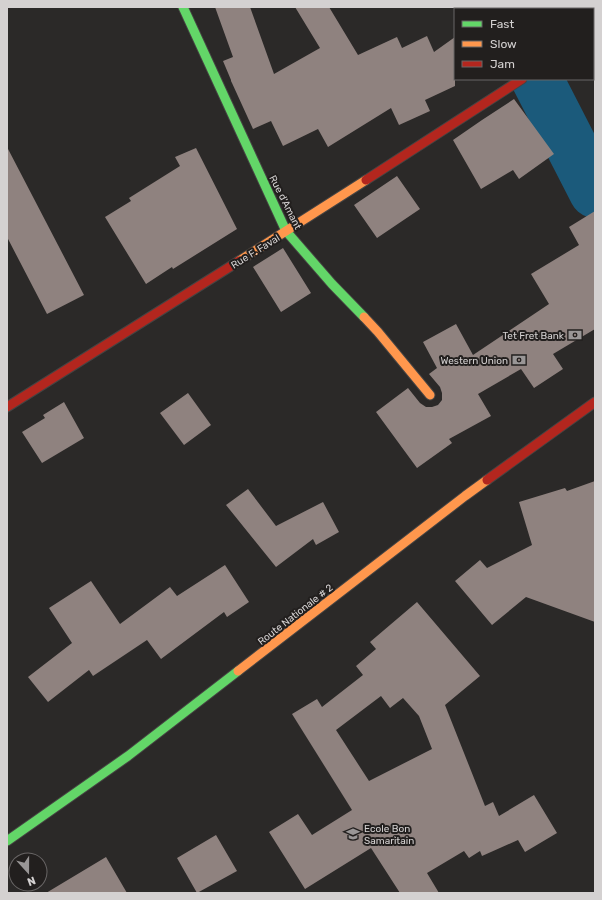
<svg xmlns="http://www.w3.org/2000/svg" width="602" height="900" font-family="Rubik,sans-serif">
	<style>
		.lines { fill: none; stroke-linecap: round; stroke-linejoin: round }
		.river { stroke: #1b5a7b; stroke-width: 52 }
		.building { fill: #8f827f; fill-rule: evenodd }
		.street-casing { stroke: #464443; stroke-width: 24 }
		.fast-casing { stroke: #464443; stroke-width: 11 }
		.slow-casing { stroke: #464443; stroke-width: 11 }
		.jam-casing { stroke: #464443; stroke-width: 11 }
		.street { stroke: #646363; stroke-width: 22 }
		.fast { stroke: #63d668; stroke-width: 9 }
		.slow { stroke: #ff974d; stroke-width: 9 }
		.jam { stroke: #b3261e; stroke-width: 9 }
		.labels { text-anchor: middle; stroke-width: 4; stroke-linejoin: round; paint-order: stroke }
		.street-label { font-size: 10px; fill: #d4d1d1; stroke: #221f1e }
		.poi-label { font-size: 10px; fill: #d4d1d1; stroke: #221f1e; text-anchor: end }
	</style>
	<rect width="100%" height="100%" fill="#2b2928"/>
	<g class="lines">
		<path class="river" d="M 501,7 L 502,9
			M 537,79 L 595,192"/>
	</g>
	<path class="building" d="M 215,7 L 250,7 L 274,74 L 320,48 L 295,7 L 329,7 L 358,55 L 397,37 L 402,48 L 427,36 L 434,52 L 455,37 L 455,86 L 425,100 L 430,111 L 399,125 L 391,108 L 328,147 L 318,129 L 283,146 L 271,121 L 253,129 L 232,83 L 231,81 L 231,80 L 223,61 L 233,57 Z
		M 514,99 L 554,154 L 519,179 L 513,170 L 481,189 L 453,140 L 482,120 Z
		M 7,147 L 84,295 L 47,314 L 7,237 Z
		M 196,148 L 237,229 L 173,269 L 172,267 L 146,284 L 105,217 L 131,201 L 129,198 L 180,166 L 175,157 Z
		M 397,176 L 420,209 L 377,238 L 354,205 Z
		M 595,211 L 595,329 L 553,354 L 563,369 L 534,388 L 521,369 L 478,394 L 491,416 L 449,439 L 452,443 L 417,468 L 376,412 L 408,388 L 420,403 L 426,407 L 432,407 L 438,405 L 442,400 L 442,393 L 440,387 L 429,374 L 437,368 L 423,342 L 456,324 L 473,355 L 549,304 L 531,274 L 579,245 L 569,227 Z
		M 283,248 L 311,293 L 281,312 L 253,267 Z
		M 188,393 L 211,425 L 184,445 L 160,413 Z
		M 64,402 L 84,438 L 42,463 L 22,432 L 45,418 L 43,415 Z
		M 595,481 L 595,622 L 526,597 L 492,625 L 455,581 L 480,560 L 487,568 L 532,545 L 519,502 L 565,488 L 567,491 Z
		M 248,489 L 276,526 L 323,502 L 339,532 L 316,545 L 313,539 L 276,567 L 226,505 Z
		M 225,565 L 249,602 L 227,617 L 224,612 L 161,659 L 147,640 L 93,676 L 89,670 L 48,702 L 28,677 L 72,643 L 49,608 L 91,581 L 120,624 L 170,587 L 177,596 Z
		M 417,602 L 480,676 L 445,705 L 485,806 L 493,802 L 499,816 L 534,795 L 557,833 L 525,852 L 518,840 L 482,856 L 480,851 L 469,858 L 464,851 L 427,873 L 439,893 L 400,893 L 371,848 L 305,889 L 269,832 L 298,814 L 312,835 L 352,810 L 292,714 L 317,699 L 322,707 L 363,675 L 356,666 L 376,649 L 370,642 ZM 381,696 L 390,708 L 403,698 L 419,716 L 432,749 L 369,781 L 336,730 Z
		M 216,835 L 237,871 L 197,893 L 177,858 Z
		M 106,857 L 127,893 L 46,893 Z"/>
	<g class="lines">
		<g class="street-casing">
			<path id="street" d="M 593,12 L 595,10"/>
		</g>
		<g class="fast-casing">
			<path id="fast" d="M 183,7 L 286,231 L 332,284 L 364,317
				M 7,841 L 128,756 L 238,671"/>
		</g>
		<g class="slow-casing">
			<path id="slow" d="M 239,261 L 366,180
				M 364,317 L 378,332 L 430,395
				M 238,671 L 465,496 L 487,480"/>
		</g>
		<g class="jam-casing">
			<path id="jam" d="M 366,180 L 522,79
				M 7,407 L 239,261
				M 487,480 L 595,402"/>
		</g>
		<use href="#street" class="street"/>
		<use href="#fast" class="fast"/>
		<use href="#slow" class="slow"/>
		<use href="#jam" class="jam"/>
	</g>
	<defs>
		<g id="bank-bare" transform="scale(1.08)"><path d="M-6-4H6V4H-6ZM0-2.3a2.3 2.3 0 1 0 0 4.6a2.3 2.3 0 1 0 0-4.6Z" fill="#999696" stroke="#221f1e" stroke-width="2.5" paint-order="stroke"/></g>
		<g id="school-bare" transform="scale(1.08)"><path d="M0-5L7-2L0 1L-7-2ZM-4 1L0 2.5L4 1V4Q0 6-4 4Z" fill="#999696" stroke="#221f1e" stroke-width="2.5" paint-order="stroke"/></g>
	</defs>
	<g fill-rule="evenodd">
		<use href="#bank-bare" x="575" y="335"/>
		<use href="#bank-bare" x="519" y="360"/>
		<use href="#school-bare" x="353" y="834"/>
	</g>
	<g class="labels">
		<g class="street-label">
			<text transform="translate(286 202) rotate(63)" y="4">Rue d'Amant</text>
			<text transform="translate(255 251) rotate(-32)" y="4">Rue F. Faval</text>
			<text transform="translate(295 614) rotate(-38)" y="4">Route Nationale # 2</text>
		</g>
		<g class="poi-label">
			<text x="564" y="339">Tet Fret Bank</text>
			<text x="508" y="364">Western Union</text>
			<text x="364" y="832" text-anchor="start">Ecole Bon<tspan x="364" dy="12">Samaritain</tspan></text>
		</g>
	</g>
	<rect width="602" height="900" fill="none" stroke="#d4d1d1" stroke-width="16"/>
	<rect x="454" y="8" width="140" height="72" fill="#221f1e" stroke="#696666"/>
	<rect x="462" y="21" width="20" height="6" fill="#63d668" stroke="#696666"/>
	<text x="490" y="28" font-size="12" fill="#d4d1d1">Fast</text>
	<rect x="462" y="41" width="20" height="6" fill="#ff974d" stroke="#696666"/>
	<text x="490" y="48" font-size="12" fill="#d4d1d1">Slow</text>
	<rect x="462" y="61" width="20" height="6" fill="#b3261e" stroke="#696666"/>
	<text x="490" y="68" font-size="12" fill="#d4d1d1">Jam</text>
	<g transform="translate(28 872) rotate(159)"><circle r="19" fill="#221f1e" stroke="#696666"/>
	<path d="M0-3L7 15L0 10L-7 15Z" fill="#999696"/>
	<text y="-6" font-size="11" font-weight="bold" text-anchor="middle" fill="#d4d1d1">N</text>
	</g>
</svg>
